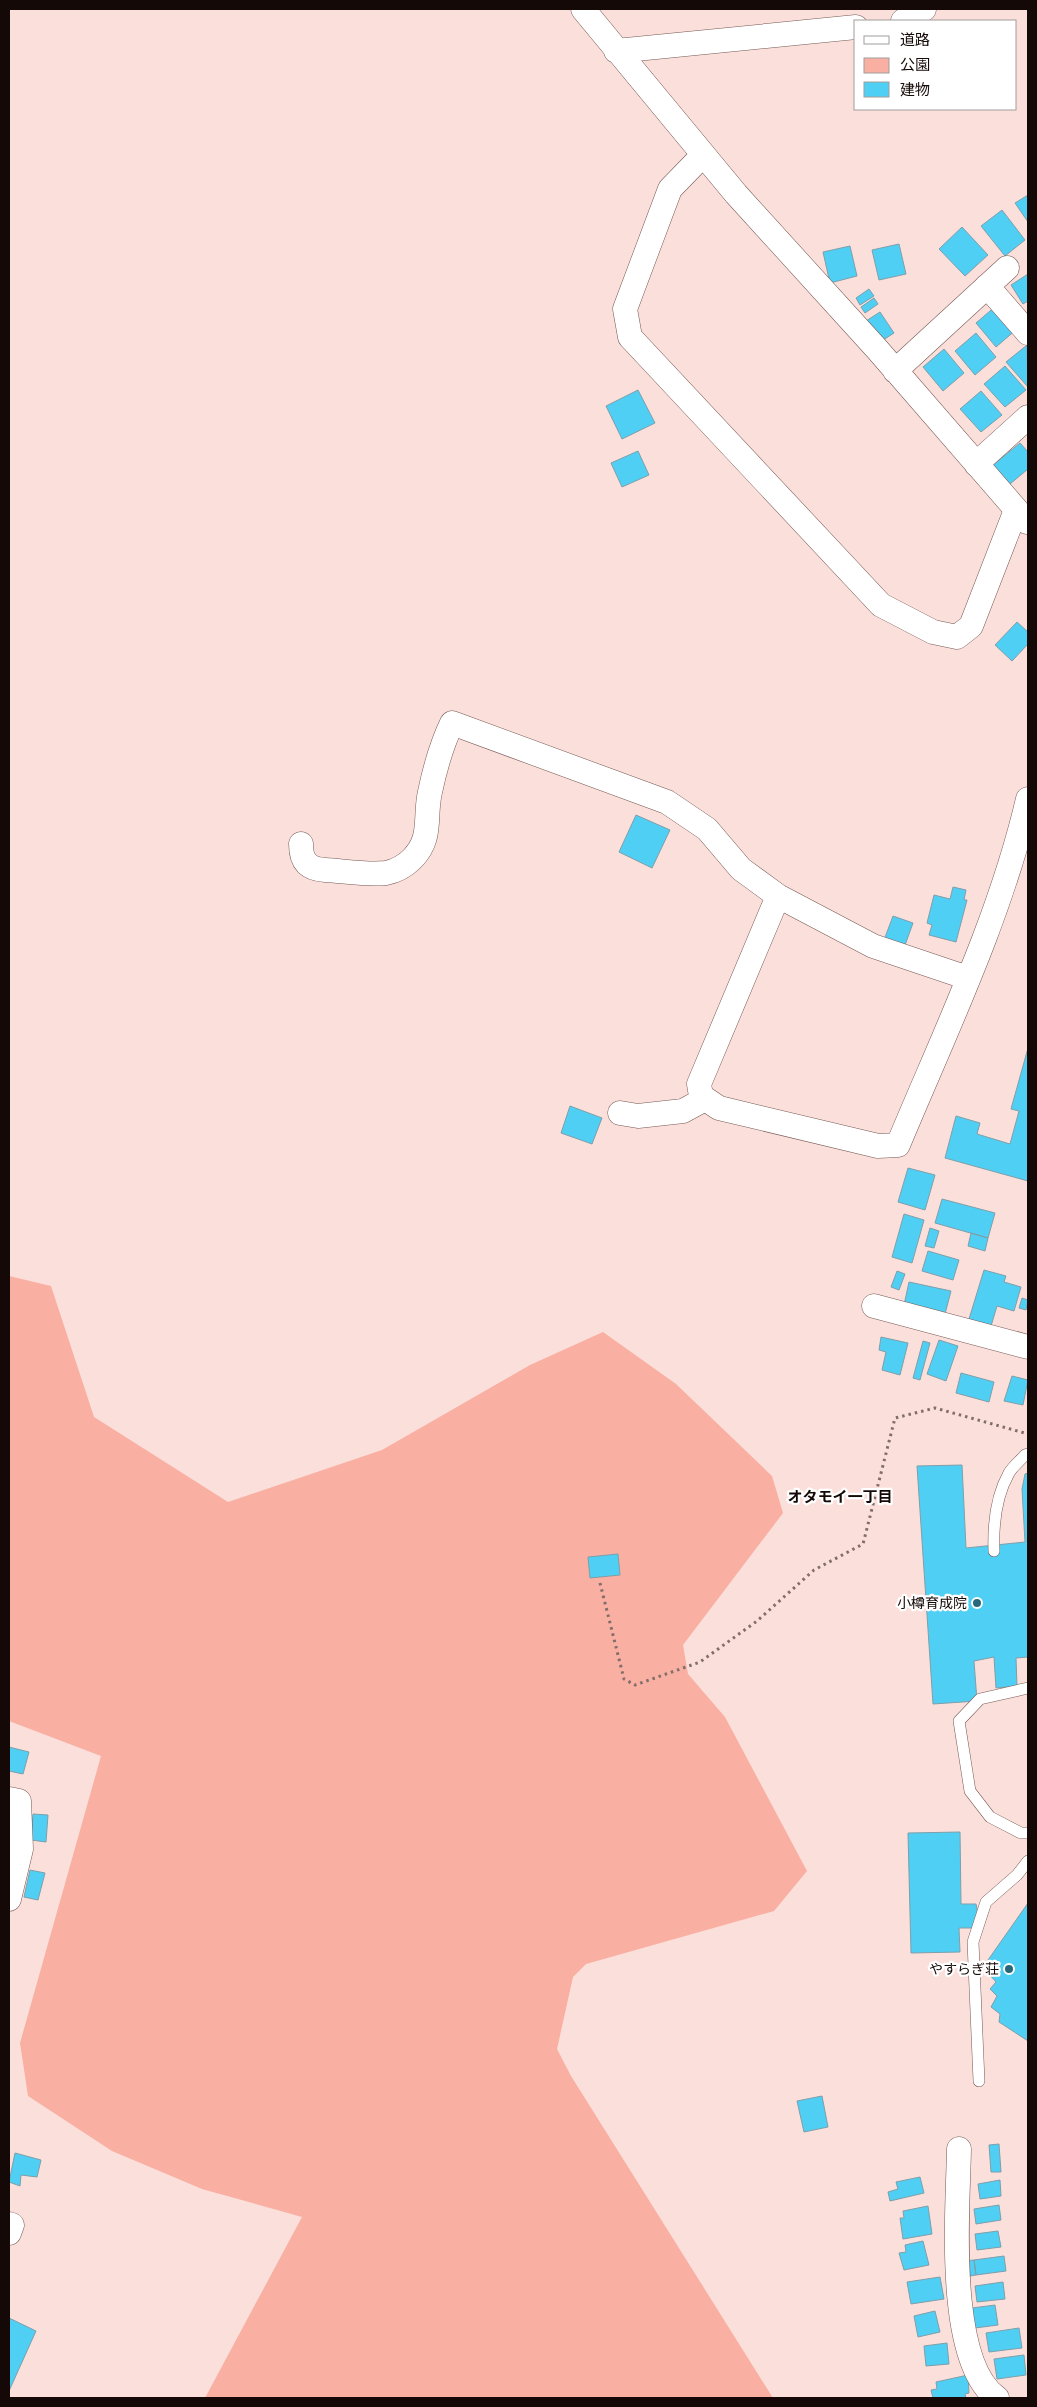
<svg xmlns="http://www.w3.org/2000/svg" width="1037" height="2407" font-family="'Open Sans','Noto Sans JP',sans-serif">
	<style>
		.green { fill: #f9afa2 }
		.building { fill: #50cff4; stroke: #7e9faa }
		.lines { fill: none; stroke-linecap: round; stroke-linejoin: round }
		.lane-casing { stroke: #765954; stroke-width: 12 }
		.street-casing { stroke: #765954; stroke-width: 25 }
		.path { stroke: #816e6a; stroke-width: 3; stroke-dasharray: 2.5 4; stroke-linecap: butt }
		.lane { stroke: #fff; stroke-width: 11 }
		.street { stroke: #fff; stroke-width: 24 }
		.poi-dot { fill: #27687c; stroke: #fff; stroke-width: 2 }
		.labels { text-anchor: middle; stroke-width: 4.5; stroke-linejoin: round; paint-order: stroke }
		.poi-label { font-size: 14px; fill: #140907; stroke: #fff; text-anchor: end }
		.neighbourhood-label { font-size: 15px; font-weight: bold; fill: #140907; stroke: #fff }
	</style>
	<rect width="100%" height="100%" fill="#fbdfda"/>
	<path class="green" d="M 9,1276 L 51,1286 L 94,1417 L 228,1502 L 382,1450 L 530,1365 L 603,1332 L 676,1384 L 772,1476 L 783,1513 L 683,1645 L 688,1674 L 725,1717 L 807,1871 L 774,1911 L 586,1964 L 573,1977 L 557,2049 L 571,2076 L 773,2398 L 205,2398 L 302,2217 L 202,2189 L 112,2151 L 28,2096 L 20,2043 L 101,1756 L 9,1721 Z"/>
	<path class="building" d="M 1028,195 L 1028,222 L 1015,203 Z
		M 1002,210 L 1025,240 L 1005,256 L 981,226 Z
		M 962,227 L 988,255 L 965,276 L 939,249 Z
		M 899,244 L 906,274 L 879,280 L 872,250 Z
		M 850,246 L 857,276 L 830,283 L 823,252 Z
		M 1028,274 L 1028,301 L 1023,304 L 1011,285 Z
		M 869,289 L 874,296 L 860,305 L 856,298 Z
		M 874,298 L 878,304 L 865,313 L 861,307 Z
		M 997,305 L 1017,329 L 996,347 L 976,323 Z
		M 880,312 L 894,333 L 880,342 L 866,321 Z
		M 976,333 L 996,357 L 975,375 L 955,351 Z
		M 1027,345 L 1028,385 L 1027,386 L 1006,362 Z
		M 944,349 L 964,373 L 943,391 L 923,367 Z
		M 1005,366 L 1026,390 L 1005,407 L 984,384 Z
		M 638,390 L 655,423 L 622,439 L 606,406 Z
		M 981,391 L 1002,415 L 981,432 L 960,409 Z
		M 1020,443 L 1028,452 L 1028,469 L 1010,484 L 993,465 Z
		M 638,451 L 649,475 L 622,487 L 611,463 Z
		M 1017,622 L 1028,632 L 1028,644 L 1012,661 L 995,645 Z
		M 636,815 L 670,830 L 652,868 L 619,852 Z
		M 953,887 L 966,890 L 964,900 L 967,900 L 956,942 L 929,935 L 932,925 L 927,923 L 934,895 L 950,899 Z
		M 893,916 L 913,923 L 904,948 L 884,940 Z
		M 1028,1048 L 1028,1181 L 945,1158 L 956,1116 L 980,1123 L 977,1134 L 1010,1144 L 1019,1111 L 1011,1109 Z
		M 570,1106 L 602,1118 L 592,1144 L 561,1133 Z
		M 908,1168 L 935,1175 L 925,1210 L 898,1202 Z
		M 942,1199 L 995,1213 L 988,1238 L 935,1223 Z
		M 904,1214 L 924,1220 L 912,1263 L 892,1257 Z
		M 930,1228 L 939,1231 L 934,1248 L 925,1246 Z
		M 971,1233 L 988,1238 L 985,1251 L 968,1246 Z
		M 928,1251 L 959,1260 L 953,1280 L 922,1271 Z
		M 984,1270 L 1006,1276 L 1004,1282 L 1021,1287 L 1014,1311 L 997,1306 L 991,1326 L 969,1319 Z
		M 897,1271 L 905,1274 L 899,1290 L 891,1287 Z
		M 909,1282 L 951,1291 L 945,1314 L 904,1305 Z
		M 1022,1298 L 1028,1300 L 1026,1310 L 1019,1308 Z
		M 881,1337 L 908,1343 L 900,1375 L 882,1370 L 886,1352 L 879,1350 Z
		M 939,1340 L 958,1346 L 946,1381 L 927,1374 Z
		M 923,1341 L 930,1343 L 920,1380 L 913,1378 Z
		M 961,1373 L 994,1382 L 989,1402 L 956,1393 Z
		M 1012,1376 L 1028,1380 L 1023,1405 L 1004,1401 Z
		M 962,1465 L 966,1548 L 1025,1542 L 1022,1489 L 1025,1474 L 1028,1473 L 1028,1657 L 1016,1658 L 1017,1686 L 996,1688 L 994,1657 L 974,1661 L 977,1701 L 933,1704 L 917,1466 Z
		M 618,1554 L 620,1575 L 590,1578 L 588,1557 Z
		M 9,1747 L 29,1752 L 23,1774 L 9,1771 Z
		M 33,1814 L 48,1815 L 46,1842 L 31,1840 Z
		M 960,1832 L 961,1904 L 976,1904 L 979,1918 L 975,1928 L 959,1928 L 960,1952 L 911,1953 L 908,1833 Z
		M 30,1870 L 45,1873 L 38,1900 L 24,1897 Z
		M 1028,1903 L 1028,2041 L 999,2022 L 1000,2014 L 991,2007 L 997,1996 L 990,1989 L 996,1982 L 988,1973 L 993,1966 L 988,1960 Z
		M 822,2096 L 828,2127 L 804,2132 L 797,2101 Z
		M 999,2144 L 1001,2172 L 991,2172 L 989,2145 Z
		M 15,2153 L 41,2160 L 37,2177 L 21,2175 L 20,2186 L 9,2182 Z
		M 920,2177 L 924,2193 L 890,2201 L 888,2192 L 898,2189 L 896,2182 Z
		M 1000,2180 L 1001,2196 L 980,2199 L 978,2184 Z
		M 999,2205 L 1001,2220 L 976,2224 L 974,2209 Z
		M 928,2206 L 932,2234 L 903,2239 L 900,2218 L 904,2218 L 903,2211 Z
		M 998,2231 L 1001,2247 L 977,2250 L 975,2234 Z
		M 923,2241 L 929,2265 L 904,2270 L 899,2253 L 906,2252 L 905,2245 Z
		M 1004,2256 L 1006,2271 L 976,2275 L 974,2260 Z
		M 974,2260 L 976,2275 L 970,2276 L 964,2261 Z
		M 940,2277 L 944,2299 L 911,2304 L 907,2282 Z
		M 1003,2282 L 1005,2299 L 977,2302 L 975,2286 Z
		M 995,2305 L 998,2325 L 975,2328 L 972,2308 Z
		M 935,2311 L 940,2332 L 918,2337 L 914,2316 Z
		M 9,2318 L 36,2331 L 9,2391 Z
		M 1019,2328 L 1022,2348 L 989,2352 L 986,2333 Z
		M 947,2343 L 949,2364 L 926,2366 L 924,2346 Z
		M 1024,2355 L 1026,2375 L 997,2379 L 994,2359 Z
		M 968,2375 L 969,2393 L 965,2394 L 966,2398 L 933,2398 L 931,2390 L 937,2389 L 936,2382 Z"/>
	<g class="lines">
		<g class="lane-casing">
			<path id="lane" d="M 994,1551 C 993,1525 996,1496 1009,1473 C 1013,1466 1020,1461 1025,1455 L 1028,1454
				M 1028,1688 L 980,1699 L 959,1721 L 970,1791 L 990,1817 L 1021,1833 L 1028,1833
				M 979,2081 L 973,1942 L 986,1902 L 1017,1875 L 1028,1861"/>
		</g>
		<g class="street-casing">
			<path id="street" d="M 583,9 L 736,194 L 876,348 L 1027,522
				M 903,21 L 924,9
				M 616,51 L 856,27
				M 703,155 L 670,189 L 625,309 L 630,337 L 881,605 L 933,632 L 957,637 L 971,626 L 1016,510
				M 987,286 L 1028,333
				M 895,371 L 1007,268
				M 976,464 L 1028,417
				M 301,844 C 301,860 307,869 325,870 C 344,871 366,875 386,873 C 396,871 405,866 412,859 C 433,838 424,818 430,792 C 435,768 441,746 452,723 L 667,802 L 707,829 L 741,869 L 778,896 L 873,946 L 968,978
				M 778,896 L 699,1084 L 701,1096 L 719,1108 L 878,1146 L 898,1145 C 945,1032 1000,919 1028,799
				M 620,1113 L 638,1116 L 683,1111 L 705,1099
				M 874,1306 L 1028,1347
				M 9,1799 L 19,1801 L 21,1849 L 9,1899
				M 959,2149 C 958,2208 945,2361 997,2398
				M 9,2224 L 12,2225 L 9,2233"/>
		</g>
		<path class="path" d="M 600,1583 L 624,1679 L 635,1685 L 700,1662 L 757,1621 L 814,1570 L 863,1544 L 895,1418 L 935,1408 L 1028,1434"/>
		<use href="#lane" class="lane"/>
		<use href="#street" class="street"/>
	</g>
	<g class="poi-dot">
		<circle cx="977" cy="1603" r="5"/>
		<circle cx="1009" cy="1969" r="5"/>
	</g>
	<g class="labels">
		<g class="poi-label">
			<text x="967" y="1608">小樽育成院</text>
			<text x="999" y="1974">やすらぎ荘</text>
		</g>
		<g class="neighbourhood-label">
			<text x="840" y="1502">オタモイ一丁目</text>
		</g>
	</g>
	<rect width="1037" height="2407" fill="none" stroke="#140907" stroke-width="20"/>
	<rect x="854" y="20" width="162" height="90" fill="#ffffff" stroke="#a19d9c"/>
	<rect x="864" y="36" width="25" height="8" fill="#ffffff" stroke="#a19d9c"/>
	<text x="900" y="45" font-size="15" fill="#140907">道路</text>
	<rect x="864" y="58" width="25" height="15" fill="#f9afa2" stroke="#a19d9c"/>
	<text x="900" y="70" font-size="15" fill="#140907">公園</text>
	<rect x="864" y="82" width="25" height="15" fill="#50cff4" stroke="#a19d9c"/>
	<text x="900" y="95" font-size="15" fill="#140907">建物</text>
</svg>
